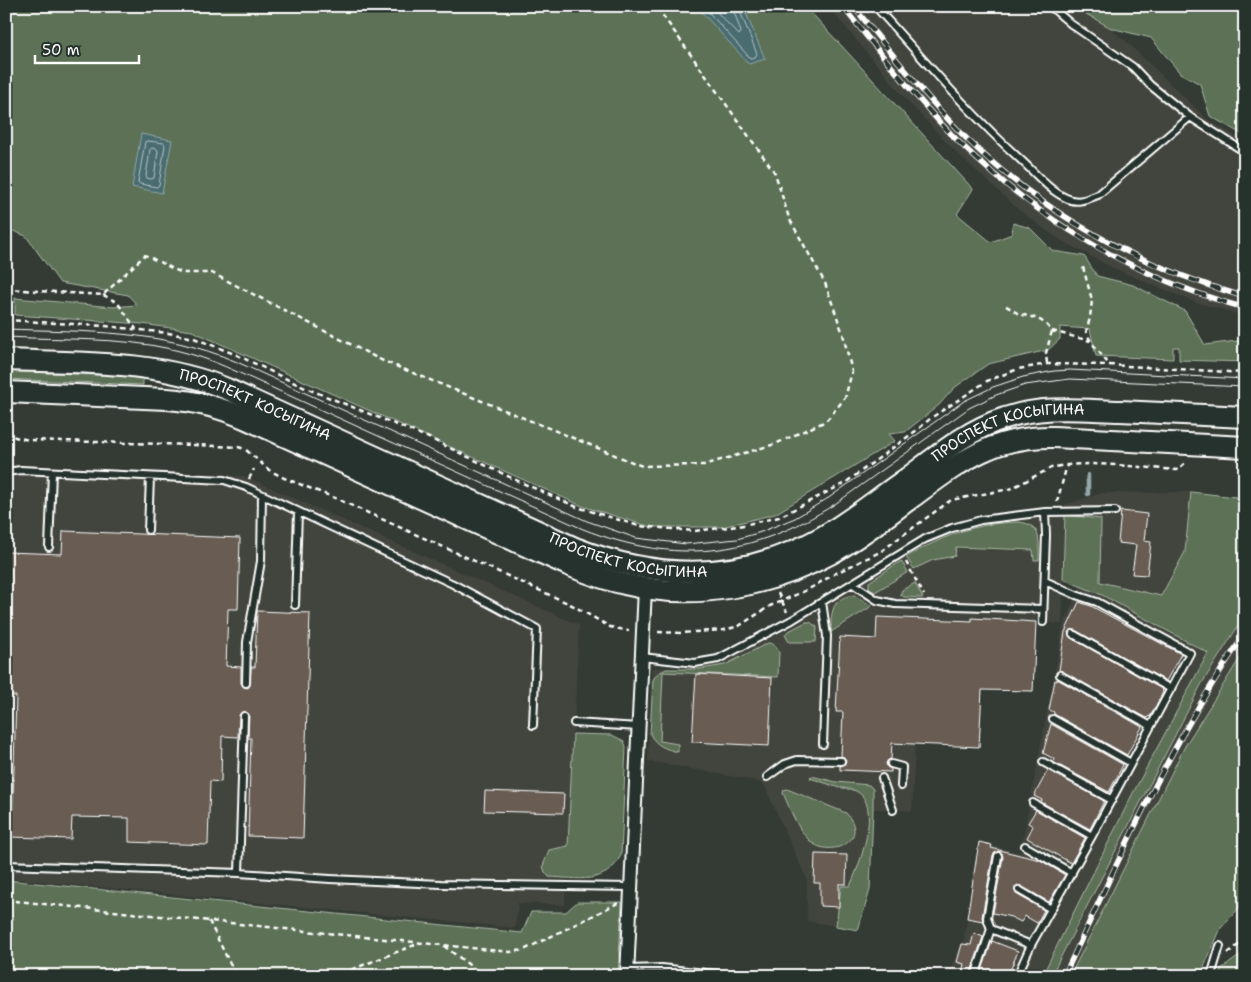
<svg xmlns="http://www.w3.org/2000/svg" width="1251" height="982" font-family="'Shantell Sans',sans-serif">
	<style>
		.built { fill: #43453d }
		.green { fill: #5b7155; stroke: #adb8aa }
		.water { fill: #496c70; stroke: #92a7a9 }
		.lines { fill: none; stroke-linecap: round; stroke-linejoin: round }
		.shore { stroke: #b6c4c6; stroke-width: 1 }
		.stream { stroke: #92a7a9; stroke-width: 4.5 }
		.building { fill: #675c52; stroke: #fff }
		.service-casing { stroke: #fff; stroke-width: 10 }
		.minor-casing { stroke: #fff; stroke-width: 16 }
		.primary-casing { stroke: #fff; stroke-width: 24 }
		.path { stroke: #fff; stroke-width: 2.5; stroke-dasharray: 5 4; stroke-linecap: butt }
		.service { stroke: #26332d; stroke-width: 6 }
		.minor { stroke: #26332d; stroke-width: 12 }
		.primary { stroke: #26332d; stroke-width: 20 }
		.tram { stroke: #fff; stroke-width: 1 }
		.rail-casing { stroke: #fff; stroke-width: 5.5 }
		.rail { stroke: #26332d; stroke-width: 4; stroke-dasharray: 11; stroke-linecap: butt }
		.labels { text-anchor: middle; stroke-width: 4; stroke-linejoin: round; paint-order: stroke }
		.street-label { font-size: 15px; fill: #fff; stroke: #26332d }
	</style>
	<rect width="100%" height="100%" fill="#333b34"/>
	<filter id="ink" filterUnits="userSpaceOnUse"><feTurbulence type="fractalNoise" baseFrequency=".02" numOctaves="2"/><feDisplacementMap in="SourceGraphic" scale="10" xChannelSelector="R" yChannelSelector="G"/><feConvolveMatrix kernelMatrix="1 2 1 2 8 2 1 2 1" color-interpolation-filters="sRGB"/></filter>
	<g filter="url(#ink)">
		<path class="built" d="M 828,6 L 1081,6 L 1127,42 L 1208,120 L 1245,141 L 1245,316 L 1195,302 L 1148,283 L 1109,266 L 1057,238 L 1020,211 L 956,152 L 909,103 Z
			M 6,464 L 244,476 L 579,625 L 565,905 L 518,903 L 515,928 L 6,878 Z
			M 1191,492 L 1185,552 L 1161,596 L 1100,582 L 1100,519 L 1065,516 L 1064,505 L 1102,493 Z
			M 1065,516 L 1062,624 L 1036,622 L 1034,692 L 983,690 L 980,747 L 915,744 L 912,811 L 874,809 L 870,889 L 858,930 L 807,921 L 807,880 L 764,785 L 757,781 L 648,761 L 652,668 L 695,668 L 724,662 L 792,627 L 927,542 L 952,532 L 982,523 Z
			M 1080,586 L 1102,595 L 1208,653 L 1133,793 L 1042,976 L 947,976 L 964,938 L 979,842 L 1020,853 L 1064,624 Z
			M 1245,615 L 1245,650 L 1185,746 L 1070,976 L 1051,976 L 1201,685 Z"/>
		<path class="green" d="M 6,6 L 805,6 L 973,189 L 957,214 L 991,242 L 1012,234 L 1013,223 L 1030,228 L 1053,251 L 1084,256 L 1097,276 L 1133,285 L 1185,311 L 1205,345 L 1245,340 L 1245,362 L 1179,360 L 1179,347 L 1173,347 L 1173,359 L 1096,356 L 1090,329 L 1060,327 L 1060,339 L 1048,350 L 988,364 L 954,388 L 939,405 L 905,432 L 889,434 L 895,441 L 775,514 L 722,527 L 651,527 L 582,506 L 192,331 L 142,324 L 15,315 L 15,298 L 113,307 L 137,305 L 128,295 L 60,283 L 26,236 L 6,228 Z
			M 1072,6 L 1245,6 L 1245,136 L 1210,116 L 1200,84 L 1180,73 L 1151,38 L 1111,28 Z
			M 6,371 L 143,377 L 143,385 L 6,379 Z
			M 1191,492 L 1245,498 L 1245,615 L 1201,685 L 1051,976 L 1042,976 L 1133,793 L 1208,653 L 1102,595 L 1063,579 L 1065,515 L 1101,519 L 1100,582 L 1161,596 L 1185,552 Z
			M 1016,522 C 1042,523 1039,539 1039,560 L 1034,560 L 1033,550 L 956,547 L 955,556 L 933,560 L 914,569 L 906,557 C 930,544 955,531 982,526 C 993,523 1005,523 1016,522 Z
			M 901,561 L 908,572 L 875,592 L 869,589 L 869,582 Z
			M 915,583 L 923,598 L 905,597 L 900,595 L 902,590 Z
			M 854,595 L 872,606 L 831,632 C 831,613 831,598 854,595 Z
			M 806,622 L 810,622 L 817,627 L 816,642 L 789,642 L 785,635 L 787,632 Z
			M 768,643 L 773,644 L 779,651 L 778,677 L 663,672 L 660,741 L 678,744 L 678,752 C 666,749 656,746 650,734 L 653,680 L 657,674 L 666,669 L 700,669 L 725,665 Z
			M 1245,650 L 1245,901 L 1221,928 L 1200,976 L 1070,976 L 1185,746 Z
			M 573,734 L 612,735 L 624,741 L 626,747 L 621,855 C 606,886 578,878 549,877 L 545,872 L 543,866 L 549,850 L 568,846 Z
			M 811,776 L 836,782 L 869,785 L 873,789 L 873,808 L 870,890 L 858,930 L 836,926 L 841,886 L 850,886 C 859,867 883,804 856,791 C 850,789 843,788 837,787 C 828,784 819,781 810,778 Z
			M 787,789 L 846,813 C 872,842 828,859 810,841 C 797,829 790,809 783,793 L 784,790 Z
			M 6,880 L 522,933 L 531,912 L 566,912 L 577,902 L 622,902 L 618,976 L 6,976 Z
			M 1245,952 L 1245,976 L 1219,976 L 1221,969 Z"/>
		<path class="water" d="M 696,6 L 743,6 L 765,59 L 749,64 Z
			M 141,134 L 172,140 L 162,193 L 132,187 Z"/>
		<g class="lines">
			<path class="shore" d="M 703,6 L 750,58 L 755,57 L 757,54 L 738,6
				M 711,6 L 739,35 L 741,32 L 732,6
				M 148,141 L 164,143 L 165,145 L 159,185 L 157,187 L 140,184 L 138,182 L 145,142 Z
				M 152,148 L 157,149 L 158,151 L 154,178 L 151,179 L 147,178 L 146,176 L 150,150 Z"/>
			<path class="stream" d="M 1088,494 L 1088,475"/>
		</g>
		<path class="building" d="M 1121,511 L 1147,514 L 1144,541 L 1151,542 L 1147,575 L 1132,574 L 1136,545 L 1118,543 Z
			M 63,531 L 240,538 L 238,609 L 228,609 L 226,666 L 241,667 L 241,683 L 244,687 L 248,688 L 250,685 L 251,667 L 255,667 L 257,611 L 310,613 L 303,838 L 248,836 L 251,738 L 248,738 L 249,714 L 244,711 L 239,715 L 238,737 L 222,736 L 221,782 L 210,781 L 208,845 L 129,842 L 129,818 L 72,817 L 71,839 L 12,837 L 16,696 L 6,696 L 6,552 L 62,554 Z
			M 1079,602 L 1091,606 L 1181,654 L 1166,681 L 1075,630 L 1071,630 L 1068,632 L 1071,638 L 1162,689 L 1163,692 L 1150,717 L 1149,716 L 1147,718 L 1062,671 L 1059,670 L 1065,632 Z
			M 877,617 L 972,621 L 972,618 L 1036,622 L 1033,691 L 982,690 L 979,747 L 892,743 L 891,759 L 888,760 L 886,763 L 887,767 L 891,769 L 891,772 L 840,770 L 840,766 L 844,765 L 846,761 L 844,757 L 841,756 L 843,712 L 836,712 L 840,637 L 876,639 Z
			M 696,674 L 772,678 L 769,746 L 692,742 Z
			M 1057,679 L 1142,727 L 1127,755 L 1054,714 L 1054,712 L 1049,710 L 1055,680 L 1057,681 Z
			M 1051,724 L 1122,764 L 1123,765 L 1109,792 L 1053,762 L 1054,759 L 1043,753 Z
			M 1048,770 L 1104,801 L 1090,829 L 1041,802 L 1042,800 L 1034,796 Z
			M 485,791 L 564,794 L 563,813 L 484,811 Z
			M 1036,810 L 1085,838 L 1071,863 L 1027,838 L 1033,826 L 1028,823 Z
			M 979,842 L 992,845 L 991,848 L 1040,860 L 1065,875 L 1049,902 L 1021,886 L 1017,885 L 1015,888 L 1016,894 L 1044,910 L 1037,923 L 1025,916 L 1021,922 L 1011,917 L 993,913 L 1003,857 L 1002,853 L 998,851 L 993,855 L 982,917 L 983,921 L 967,918 Z
			M 815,854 L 847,855 L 846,884 L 839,884 L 839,907 L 820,906 L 820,883 L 814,883 Z
			M 974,933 L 983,937 L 970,975 L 962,973 L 964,964 L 957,962 L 962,944 L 971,945 Z
			M 992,941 L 1018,951 L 1008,976 L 980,976 Z"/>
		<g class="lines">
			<g class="service-casing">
				<path id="service" d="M 875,6 C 923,59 969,113 1022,161 C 1035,173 1049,190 1066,198 C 1077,204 1087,199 1098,195 L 1190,117
					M 1050,6 L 1071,24 L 1133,67 L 1150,85 L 1190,117 L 1245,152
					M 6,472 L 21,470 L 224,480 L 246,487 L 453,584 L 537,629 L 533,725
					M 1045,512 L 1115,511
					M 148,530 L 150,477
					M 49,547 L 52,472
					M 853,584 L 877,600 L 895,604 L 1043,609
					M 822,602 L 827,636 L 823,744
					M 295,605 L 298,512
					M 1073,634 L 1171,689
					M 642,657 L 695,663 L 718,659 L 792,620 L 925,539 L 952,528 L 981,520 L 1045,512 L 1046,535 L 1043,622
					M 1060,675 L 1151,726
					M 246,683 L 247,642 L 261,561 L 262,495
					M 1053,719 L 1131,763
					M 574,723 L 639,727
					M 1043,762 L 1112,800
					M 891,764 L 902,767 L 901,786
					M 767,777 L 785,764 L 797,760 L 841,761
					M 882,778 L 893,810
					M 1033,803 L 1092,836
					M 1025,846 L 1072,873
					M 6,865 L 239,873 L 330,879 L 441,884 L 631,887
					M 239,873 L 244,716
					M 1019,890 L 1051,909
					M 991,929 L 1031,945
					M 627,969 L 662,968 L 687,971 L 686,976
					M 687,971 L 733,976
					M 794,976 L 808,974 L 819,976
					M 975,976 L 991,929 L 987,918 L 998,856
					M 1017,976 L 1031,945 L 1092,836 L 1190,653 L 1097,602 L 1076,595 L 1045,581
					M 1211,976 L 1220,946"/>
			</g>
			<g class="minor-casing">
				<path id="minor" d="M 627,976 L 645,588"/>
			</g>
			<g class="primary-casing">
				<g id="primary">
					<path id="s1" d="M 6,360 C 81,363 157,360 227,389 L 575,548 C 659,581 742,582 822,537 C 852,520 878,498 906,479 C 937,456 967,430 1005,418 C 1043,405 1081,410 1120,411 C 1162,413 1203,415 1245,417"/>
					<path d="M 6,392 L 167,399 C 195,401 223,408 249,420 L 568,565 C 587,573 606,580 625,584 C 694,601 769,587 830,554 C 859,538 885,517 911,498 C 959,463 991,436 1054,437 L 1245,447"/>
				</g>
			</g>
			<path class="path" d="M 1083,267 L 1092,300 L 1090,318 L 1086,332 C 1091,344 1101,353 1109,365
				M 6,289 L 103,295 L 145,255 L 182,273 L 212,273 L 381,360 L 642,466 L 704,465 L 775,444 L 826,421 L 845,398 L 852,372 L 843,334 L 825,283 L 789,218 L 775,173 L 656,6
				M 103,295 L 117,302 L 136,329
				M 1006,306 C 1011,308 1015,313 1020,314 C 1037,319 1040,317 1052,331 L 1046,353 L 1047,364
				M 6,320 L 106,326 L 168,333 L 194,338 L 237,355 L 303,387 L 429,438 L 518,481 L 577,507 L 639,526 L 694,531 L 739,526 L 779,517 L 845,483 L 917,430 L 931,418 L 987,381 L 1018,369 L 1047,364 L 1109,365 L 1245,373
				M 1052,331 L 1090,341
				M 6,431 L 15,437 L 29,440 L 194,445 L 238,447 L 245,449 L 269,470 L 284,478 L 335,498 L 572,605 L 610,627 L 629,631
				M 249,479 L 254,469
				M 1057,502 L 1067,465
				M 906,562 L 924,595
				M 778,593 L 787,612
				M 658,632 L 681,633 L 724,630 L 739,626 L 770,606 L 809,589 L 836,573 L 880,552 L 951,500 L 1010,489 L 1051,468 C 1084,459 1142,468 1177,470 L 1185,463
				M 6,900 L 510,952 L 524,950 L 618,903
				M 209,921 L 236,976
				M 444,946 L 484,976
				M 1228,953 L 1245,940
				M 335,976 L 420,943"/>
			<use href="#service" class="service"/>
			<use href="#minor" class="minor"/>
			<use href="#primary" class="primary"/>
			<path class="tram" d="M 6,329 C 87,332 160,329 237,362 L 587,521 L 636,538 L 686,544 L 737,539 L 761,532 L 795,518 L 830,497 L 964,401 L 993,387 L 1023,377 L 1054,371 L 1070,370 L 1245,379
				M 6,337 C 61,340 118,337 171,349 C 193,354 213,361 233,370 L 583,529 C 675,565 752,557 835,504 L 969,408 L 996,395 L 1025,385 L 1070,379 L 1245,387"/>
			<g class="rail-casing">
				<path id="rail" d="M 842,6 C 881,53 919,103 963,146 C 1044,224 1136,278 1245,308
					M 853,6 C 890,51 926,98 967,139 C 1046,216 1139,266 1245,297
					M 1064,976 C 1119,860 1171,740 1245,634"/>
			</g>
			<use href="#rail" class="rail"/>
		</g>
	</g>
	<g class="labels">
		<g class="street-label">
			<text dy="5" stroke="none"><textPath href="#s1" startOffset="256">ПРОСПЕКТ КОСЫГИНА</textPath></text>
			<text dy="5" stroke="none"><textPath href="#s1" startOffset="1081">ПРОСПЕКТ КОСЫГИНА</textPath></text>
			<text dy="5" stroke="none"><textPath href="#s1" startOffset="661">ПРОСПЕКТ КОСЫГИНА</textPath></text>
		</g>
	</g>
	<rect width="1251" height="982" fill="none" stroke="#26332d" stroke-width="25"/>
	<rect x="12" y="12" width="1226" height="957" fill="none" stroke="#fff" stroke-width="2" filter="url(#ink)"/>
	<path d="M35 55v8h104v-8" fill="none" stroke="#ffffff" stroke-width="2.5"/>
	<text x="42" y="55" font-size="15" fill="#ffffff" stroke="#26332d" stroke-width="4" paint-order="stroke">50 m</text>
</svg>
